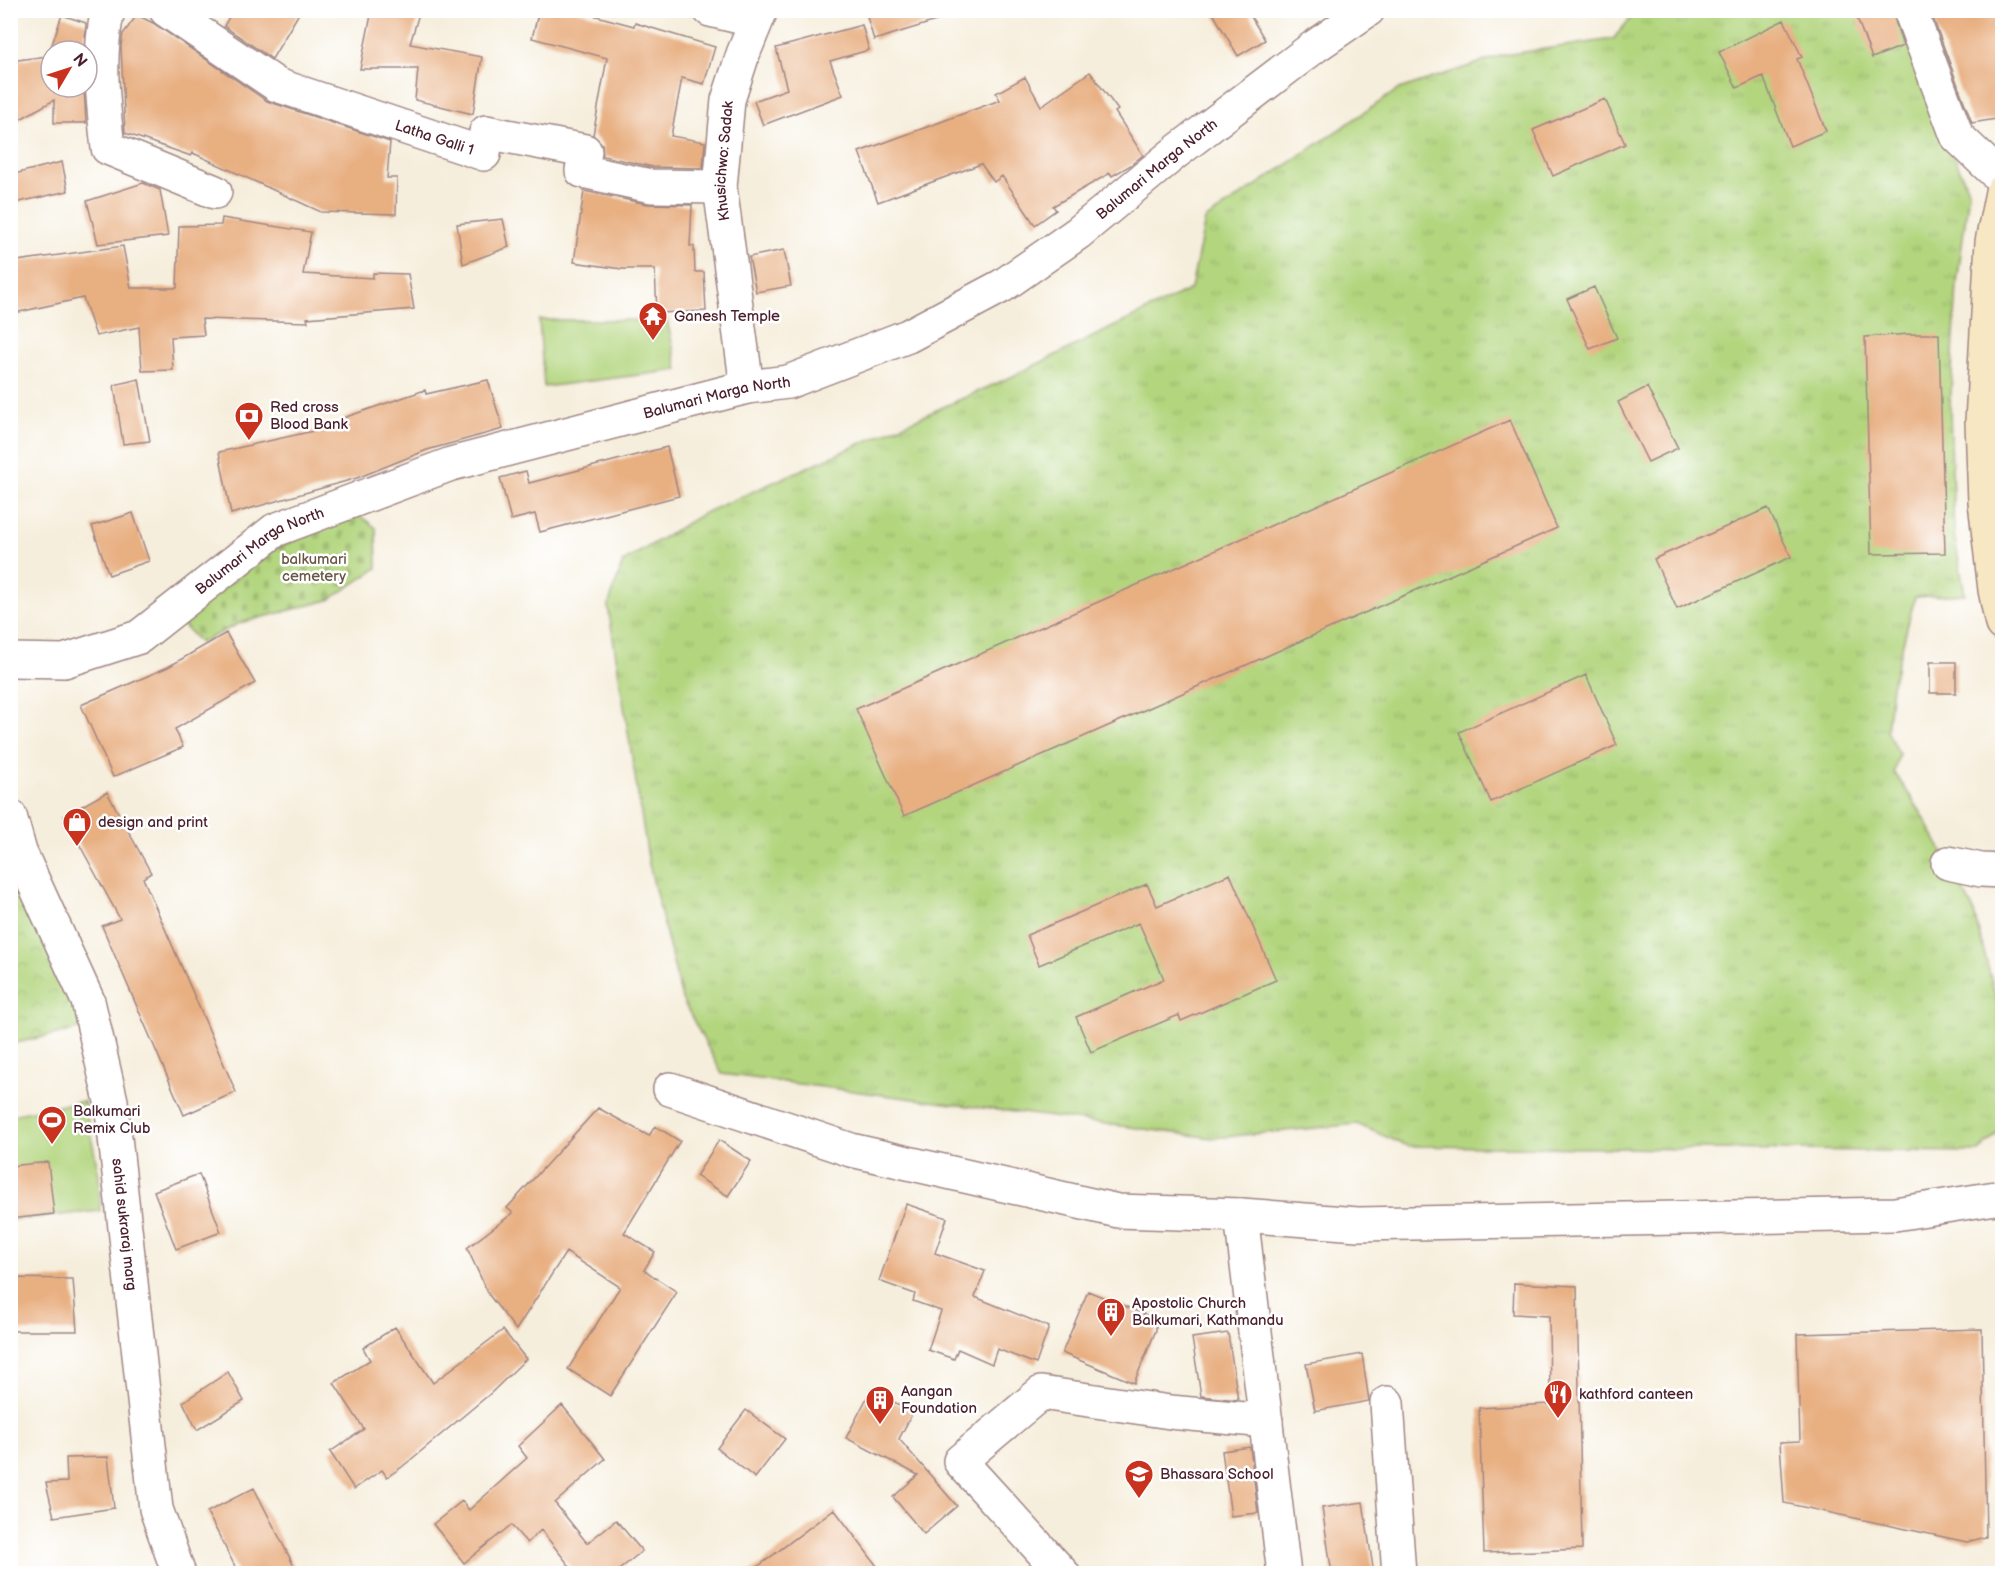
<svg xmlns="http://www.w3.org/2000/svg" width="2013" height="1584" font-family="'Balsamiq Sans',sans-serif">
	<style>
		.grass { fill: url(#grass-tufts); stroke: #7e7a54; stroke-width: 1.5 }
		.cemetery { fill: url(#cemetery-stones); stroke: #7e7a54; stroke-width: 1.5 }
		.park { fill: url(#park-crowns); stroke: #7e7a54; stroke-width: 1.5 }
		.garden { fill: #b2d57e; stroke: #7e7a54; stroke-width: 1.5 }
		.building { fill: #e8af81 }
		.lines { fill: none; stroke-linecap: round; stroke-linejoin: round }
		.street-casing { stroke: #a08684; stroke-width: 36 }
		.secondary-casing { stroke: #a08684; stroke-width: 36 }
		.street { stroke: #fff; stroke-width: 33 }
		.secondary { stroke: #f7e8c3; stroke-width: 33 }
		.labels { text-anchor: middle; stroke-width: 5; stroke-linejoin: round; paint-order: stroke }
		.street-label { font-size: 15px; fill: #4a1f2b; stroke: #fff }
		.poi-label { font-size: 15px; fill: #4a1f2b; stroke: #fff; text-anchor: start }
		.park-label { font-size: 15px; fill: #695644; stroke: #fff }
	</style>
	<defs>
		<pattern id="grass-tufts" width="24" height="20" patternUnits="userSpaceOnUse" patternTransform="scale(1.5)"><rect width="24" height="20" fill="#b2d57e"/><path d="M3 7l-1-3M5 7V3M7 7l1-3M15 17l-1-3M17 17v-4M19 17l1-3" fill="none" stroke="#9bb66d"/></pattern>
		<pattern id="cemetery-stones" width="16" height="16" patternUnits="userSpaceOnUse" patternTransform="scale(1.5)"><rect width="16" height="16" fill="#b2d57e"/><path d="M2 7V4a2 2 0 0 1 4 0v3zM10 15v-3a2 2 0 0 1 4 0v3z" fill="#9bb66d"/></pattern>
		<pattern id="park-crowns" width="20" height="18" patternUnits="userSpaceOnUse" patternTransform="scale(1.5)"><rect width="20" height="18" fill="#b2d57e"/><path d="M2 6a3 3 0 1 1 6 0M12 15a3 3 0 1 1 6 0" fill="none" stroke="#9bb66d"/></pattern>
	</defs>
	<rect width="100%" height="100%" fill="#fff"/>
	<filter id="ink" filterUnits="userSpaceOnUse"><feTurbulence type="fractalNoise" baseFrequency=".0167" numOctaves="2"/><feDisplacementMap in="SourceGraphic" scale="12" xChannelSelector="R" yChannelSelector="G"/><feConvolveMatrix kernelMatrix="1 2 1 2 8 2 1 2 1" color-interpolation-filters="sRGB"/></filter>
	<filter id="wash" filterUnits="userSpaceOnUse"><feTurbulence type="fractalNoise" baseFrequency=".008" numOctaves="4" result="noise"/><feDisplacementMap in="SourceGraphic" scale="24" xChannelSelector="R" yChannelSelector="G"/><feGaussianBlur stdDeviation="1.35" result="paint"/><feColorMatrix in="noise" values="0 0 0 0 0 0 0 0 0 0 0 0 0 0 0 0 0 1.4 0 .05"/><feComposite in="paint" operator="in"/></filter>
	<g filter="url(#wash)">
		<rect width="100%" height="100%" fill="#f6eedc"/>
		<path class="grass" d="M 1637,11 L 1894,11 L 1969,192 L 1957,283 L 1950,409 L 1954,534 L 1965,594 L 1915,597 L 1892,685 L 1887,731 L 1899,754 L 1894,772 L 1922,814 L 1973,909 L 1999,1010 L 2002,1044 L 2002,1128 L 1979,1152 L 1407,1146 L 1357,1124 L 1213,1138 L 722,1074 L 682,999 L 649,864 L 608,606 L 623,562 L 702,514 L 1011,377 L 1191,289 L 1205,220 L 1399,89 L 1504,55 L 1613,39 Z"/>
		<path class="cemetery" d="M 355,512 L 376,528 L 377,568 L 329,600 L 240,623 L 200,643 L 180,621 L 275,549 Z"/>
		<path class="park" d="M 11,851 L 97,1025 L 11,1044 Z"/>
		<path class="garden" d="M 539,320 L 667,320 L 678,370 L 544,387 Z
			M 84,1101 L 99,1175 L 100,1211 L 11,1220 L 11,1115 Z"/>
		<g id="blocks">
			<path class="building" d="M 233,10 L 301,10 L 272,59 L 224,26 Z
				M 372,10 L 420,10 L 410,44 L 482,57 L 473,114 L 415,100 L 418,69 L 360,69 Z
				M 539,10 L 574,10 L 634,26 L 635,23 L 715,47 L 704,84 L 682,78 L 671,136 L 705,142 L 703,168 L 653,167 L 603,156 L 602,144 L 593,135 L 607,58 L 532,38 Z
				M 865,10 L 948,10 L 949,17 L 874,40 Z
				M 1211,10 L 1247,10 L 1265,40 L 1238,56 Z
				M 1854,10 L 1892,10 L 1903,46 L 1872,58 Z
				M 1930,10 L 1995,10 L 2002,60 L 2002,118 L 1972,123 Z
				M 62,15 L 86,23 L 84,51 L 51,51 L 51,87 L 84,87 L 86,123 L 54,123 L 54,100 L 10,125 L 10,61 L 48,56 Z
				M 137,15 L 153,23 L 267,101 L 390,142 L 387,178 L 397,178 L 396,214 L 321,212 L 193,153 L 191,156 L 125,133 L 121,46 L 123,34 Z
				M 1784,20 L 1802,57 L 1797,59 L 1826,131 L 1790,146 L 1763,76 L 1737,88 L 1719,52 Z
				M 862,25 L 869,50 L 830,61 L 843,95 L 763,125 L 754,101 L 787,89 L 776,48 Z
				M 1090,72 L 1118,110 L 1115,112 L 1143,155 L 1131,165 L 1112,176 L 1110,173 L 1053,206 L 1056,210 L 1035,225 L 1002,176 L 994,182 L 981,164 L 878,202 L 859,152 L 1000,100 L 996,93 L 1025,77 L 1041,106 Z
				M 1605,99 L 1625,144 L 1553,176 L 1533,130 Z
				M 62,162 L 68,191 L 10,204 L 10,175 Z
				M 143,183 L 160,190 L 168,236 L 98,244 L 87,201 Z
				M 584,191 L 647,204 L 692,205 L 690,246 L 694,246 L 695,272 L 704,272 L 706,311 L 657,313 L 655,269 L 622,269 L 574,262 Z
				M 222,218 L 311,232 L 303,274 L 373,278 L 373,273 L 408,274 L 414,309 L 307,318 L 308,322 L 202,319 L 204,335 L 171,337 L 173,370 L 142,371 L 139,327 L 96,336 L 83,298 L 10,314 L 10,262 L 123,246 L 131,288 L 177,288 L 179,226 L 221,225 Z
				M 503,219 L 509,247 L 463,264 L 457,224 Z
				M 784,250 L 791,286 L 756,292 L 749,257 Z
				M 1594,287 L 1617,338 L 1590,349 L 1567,299 Z
				M 1911,334 L 1939,334 L 1945,553 L 1871,554 L 1865,337 Z
				M 139,379 L 150,441 L 123,444 L 114,385 Z
				M 488,380 L 503,429 L 427,450 L 357,478 L 231,514 L 219,452 L 345,424 L 343,418 L 425,390 L 426,394 Z
				M 1647,387 L 1678,448 L 1648,462 L 1618,402 Z
				M 1510,420 L 1557,528 L 904,816 L 856,709 Z
				M 667,447 L 679,496 L 540,532 L 535,514 L 511,520 L 500,478 L 526,471 L 529,483 Z
				M 1768,508 L 1791,557 L 1677,609 L 1654,559 Z
				M 133,513 L 149,561 L 109,575 L 92,526 Z
				M 226,633 L 255,683 L 175,729 L 183,747 L 113,777 L 81,705 L 168,667 Z
				M 1930,662 L 1956,662 L 1956,693 L 1930,693 Z
				M 1586,675 L 1617,745 L 1491,802 L 1459,732 Z
				M 107,792 L 151,873 L 143,878 L 236,1092 L 184,1115 L 102,926 L 120,919 L 64,816 Z
				M 1230,874 L 1276,980 L 1181,1021 L 1179,1015 L 1091,1052 L 1076,1017 L 1164,979 L 1139,923 L 1039,965 L 1027,935 L 1147,884 L 1157,906 Z
				M 598,1108 L 649,1136 L 655,1126 L 680,1141 L 624,1233 L 655,1252 L 644,1270 L 677,1292 L 610,1396 L 568,1369 L 620,1287 L 566,1252 L 516,1330 L 489,1295 L 467,1248 L 513,1213 L 507,1208 Z
				M 719,1140 L 751,1161 L 728,1196 L 696,1176 Z
				M 48,1162 L 54,1214 L 10,1219 L 10,1166 Z
				M 199,1174 L 221,1232 L 176,1249 L 154,1191 Z
				M 906,1204 L 947,1218 L 935,1253 L 985,1271 L 975,1297 L 1049,1327 L 1036,1364 L 997,1349 L 992,1364 L 958,1349 L 954,1359 L 928,1350 L 941,1311 L 913,1301 L 915,1294 L 879,1281 Z
				M 10,1278 L 73,1279 L 77,1331 L 10,1331 Z
				M 1514,1283 L 1577,1286 L 1582,1549 L 1484,1553 L 1479,1408 L 1550,1404 L 1549,1316 L 1513,1314 Z
				M 1088,1291 L 1156,1319 L 1156,1330 L 1134,1383 L 1062,1353 Z
				M 395,1327 L 433,1383 L 503,1330 L 526,1359 L 491,1393 L 402,1467 L 387,1477 L 382,1470 L 354,1489 L 330,1452 L 364,1429 L 334,1383 L 370,1360 L 363,1348 Z
				M 1982,1329 L 1986,1537 L 1967,1542 L 1784,1503 L 1780,1442 L 1800,1441 L 1797,1334 Z
				M 1228,1333 L 1238,1400 L 1201,1396 L 1192,1338 Z
				M 1362,1354 L 1369,1401 L 1315,1411 L 1306,1364 Z
				M 228,1372 L 244,1401 L 197,1430 L 183,1402 Z
				M 871,1390 L 913,1412 L 899,1439 L 957,1506 L 924,1534 L 893,1497 L 918,1475 L 846,1438 Z
				M 562,1405 L 605,1459 L 555,1503 L 587,1543 L 616,1520 L 642,1551 L 614,1574 L 576,1574 L 541,1530 L 527,1543 L 511,1525 L 464,1563 L 433,1524 L 462,1501 L 469,1510 L 527,1458 L 518,1446 Z
				M 746,1410 L 785,1439 L 755,1478 L 717,1448 Z
				M 1250,1447 L 1258,1513 L 1231,1516 L 1222,1451 Z
				M 108,1457 L 114,1508 L 54,1517 L 46,1483 L 67,1482 L 66,1458 Z
				M 254,1488 L 298,1574 L 239,1574 L 207,1512 Z
				M 1363,1502 L 1374,1574 L 1332,1574 L 1322,1508 Z
				M 834,1509 L 883,1574 L 748,1574 Z"/>
		</g>
	</g>
	<g filter="url(#ink)">
		<use href="#blocks" fill-opacity="0" stroke="#a08684" stroke-width="1.5"/>
		<g class="lines">
			<g class="street-casing">
				<g id="street">
					<path d="M 108,10 C 97,56 103,102 108,148 L 215,192"/>
					<path id="s1" d="M 166,10 L 277,85 L 484,154 L 486,132 L 585,151 L 582,171 L 651,186 L 720,187"/>
					<path d="M 710,10 L 756,21"/>
					<path d="M 1910,10 L 1957,136 L 2002,179"/>
					<path id="s2" d="M 747,387 L 720,187 L 728,100 L 743,54 L 761,10"/>
					<path id="s3" d="M 10,660 L 64,661 L 139,637 L 275,530 L 451,464 L 747,387 L 788,382 L 908,336 L 1002,286 L 1078,233 L 1176,152 L 1314,47 L 1368,10"/>
					<path id="s4" d="M 10,816 L 20,852 L 88,1001 L 111,1101 L 156,1509 L 179,1574"/>
					<path d="M 1948,863 L 1981,870 L 2002,871"/>
					<path d="M 670,1089 L 851,1150 L 1118,1211 L 1241,1215 L 1358,1224 L 1895,1214 L 2002,1197"/>
					<path d="M 1241,1215 L 1284,1574"/>
					<path d="M 1387,1403 L 1399,1574"/>
					<path d="M 1063,1574 L 960,1461 L 1041,1393 L 1170,1412 L 1266,1421"/>
				</g>
			</g>
			<g class="secondary-casing">
				<path id="secondary" d="M 2002,192 L 1992,242 L 1982,422 L 1985,502 L 1995,590 L 2002,624"/>
			</g>
			<use href="#street" class="street"/>
			<use href="#secondary" class="secondary"/>
		</g>
	</g>
	<defs>
		<g id="temple-pin" transform="scale(1.5)"><path d="M0 17L-7.5 6A9.5 9.5 0 1 1 7.5 6Z" fill="#c8321e" stroke="#fff"/><path d="M0-6L5-2H3V0L6.5 2.5H4V6H1.5V3h-3V6H-4V2.5H-6.5L-3 0V-2H-5Z" fill="#fff"/></g>
		<g id="bank-pin" transform="scale(1.5)"><path d="M0 17L-7.5 6A9.5 9.5 0 1 1 7.5 6Z" fill="#c8321e" stroke="#fff"/><path d="M-6-4H6V4H-6ZM0-2.3a2.3 2.3 0 1 0 0 4.6a2.3 2.3 0 1 0 0-4.6Z" fill="#fff"/></g>
		<g id="shop-pin" transform="scale(1.5)"><path d="M0 17L-7.5 6A9.5 9.5 0 1 1 7.5 6Z" fill="#c8321e" stroke="#fff"/><path d="M-5-2.5h2.3a2.7 3.5 0 0 1 5.4 0H5L5.5 6h-11ZM-1.5-2.5h3a1.5 2.3 0 0 0-3 0Z" fill="#fff"/></g>
		<g id="stadium-pin" transform="scale(1.5)"><path d="M0 17L-7.5 6A9.5 9.5 0 1 1 7.5 6Z" fill="#c8321e" stroke="#fff"/><path d="M0-5a6.5 5 0 1 0 0 10a6.5 5 0 1 0 0-10ZM-3.5-1.8h7v3.6h-7Z" fill="#fff"/></g>
		<g id="building-pin" transform="scale(1.5)"><path d="M0 17L-7.5 6A9.5 9.5 0 1 1 7.5 6Z" fill="#c8321e" stroke="#fff"/><path d="M-4-6H4V6H1V3H-1V6H-4ZM-2.5-4.3h1.7v1.8h-1.7ZM.8-4.3h1.7v1.8H.8ZM-2.5-1h1.7V.8h-1.7ZM.8-1h1.7V.8H.8Z" fill="#fff"/></g>
		<g id="restaurant-pin" transform="scale(1.5)"><path d="M0 17L-7.5 6A9.5 9.5 0 1 1 7.5 6Z" fill="#c8321e" stroke="#fff"/><path d="M-5-6h1v4h1v-4h1v4h1v-4h1v5L-1.5 .5V6h-2V.5L-5-1ZM5-6V6H3V1.5H1.5Q1.5-4 5-6Z" fill="#fff"/></g>
		<g id="school-pin" transform="scale(1.5)"><path d="M0 17L-7.5 6A9.5 9.5 0 1 1 7.5 6Z" fill="#c8321e" stroke="#fff"/><path d="M0-5L7-2L0 1L-7-2ZM-4 1L0 2.5L4 1V4Q0 6-4 4Z" fill="#fff"/></g>
	</defs>
	<g fill-rule="evenodd">
		<use href="#temple-pin" x="653" y="316"/>
		<use href="#bank-pin" x="249" y="416"/>
		<use href="#shop-pin" x="77" y="822"/>
		<use href="#stadium-pin" x="52" y="1120"/>
		<use href="#building-pin" x="1111" y="1312"/>
		<use href="#restaurant-pin" x="1558" y="1394"/>
		<use href="#building-pin" x="880" y="1400"/>
		<use href="#school-pin" x="1139" y="1474"/>
	</g>
	<g class="labels">
		<g class="street-label">
			<text dy="5" stroke="none"><textPath href="#s1" startOffset="300">Latha Galli 1</textPath></text>
			<text dy="5" stroke="none"><textPath href="#s2" startOffset="228">Khusichwo: Sadak</textPath></text>
			<text dy="5" stroke="none"><textPath href="#s3" startOffset="1270">Balumari Marga North</textPath></text>
			<text dy="5" stroke="none"><textPath href="#s3" startOffset="768">Balumari Marga North</textPath></text>
			<text dy="5" stroke="none"><textPath href="#s3" startOffset="282">Balumari Marga North</textPath></text>
			<text dy="5" stroke="none"><textPath href="#s4" startOffset="428">sahid sukraraj marg</textPath></text>
		</g>
		<g class="poi-label">
			<text x="674" y="321">Ganesh Temple</text>
			<text x="270" y="412">Red cross<tspan x="270" dy="17">Blood Bank</tspan></text>
			<text x="98" y="827">design and print</text>
			<text x="73" y="1116">Balkumari<tspan x="73" dy="17">Remix Club</tspan></text>
			<text x="1132" y="1308">Apostolic Church<tspan x="1132" dy="17">Balkumari, Kathmandu</tspan></text>
			<text x="901" y="1396">Aangan<tspan x="901" dy="17">Foundation</tspan></text>
			<text x="1579" y="1399">kathford canteen</text>
			<text x="1160" y="1479">Bhassara School</text>
		</g>
		<g class="park-label">
			<text x="314" y="564">balkumari<tspan x="314" dy="17">cemetery</tspan></text>
		</g>
	</g>
	<rect width="2013" height="1584" fill="none" stroke="#fff" stroke-width="36"/>
	<g transform="translate(69 69) rotate(51)"><circle r="28" fill="#ffffff" stroke="#b7a5aa" stroke-width="1.5"/>
	<path d="M0-4.5L10 22L0 15L-10 22Z" fill="#c8321e"/>
	<text y="-9" font-size="16" font-weight="bold" text-anchor="middle" fill="#4a1f2b">N</text>
	</g>
</svg>
